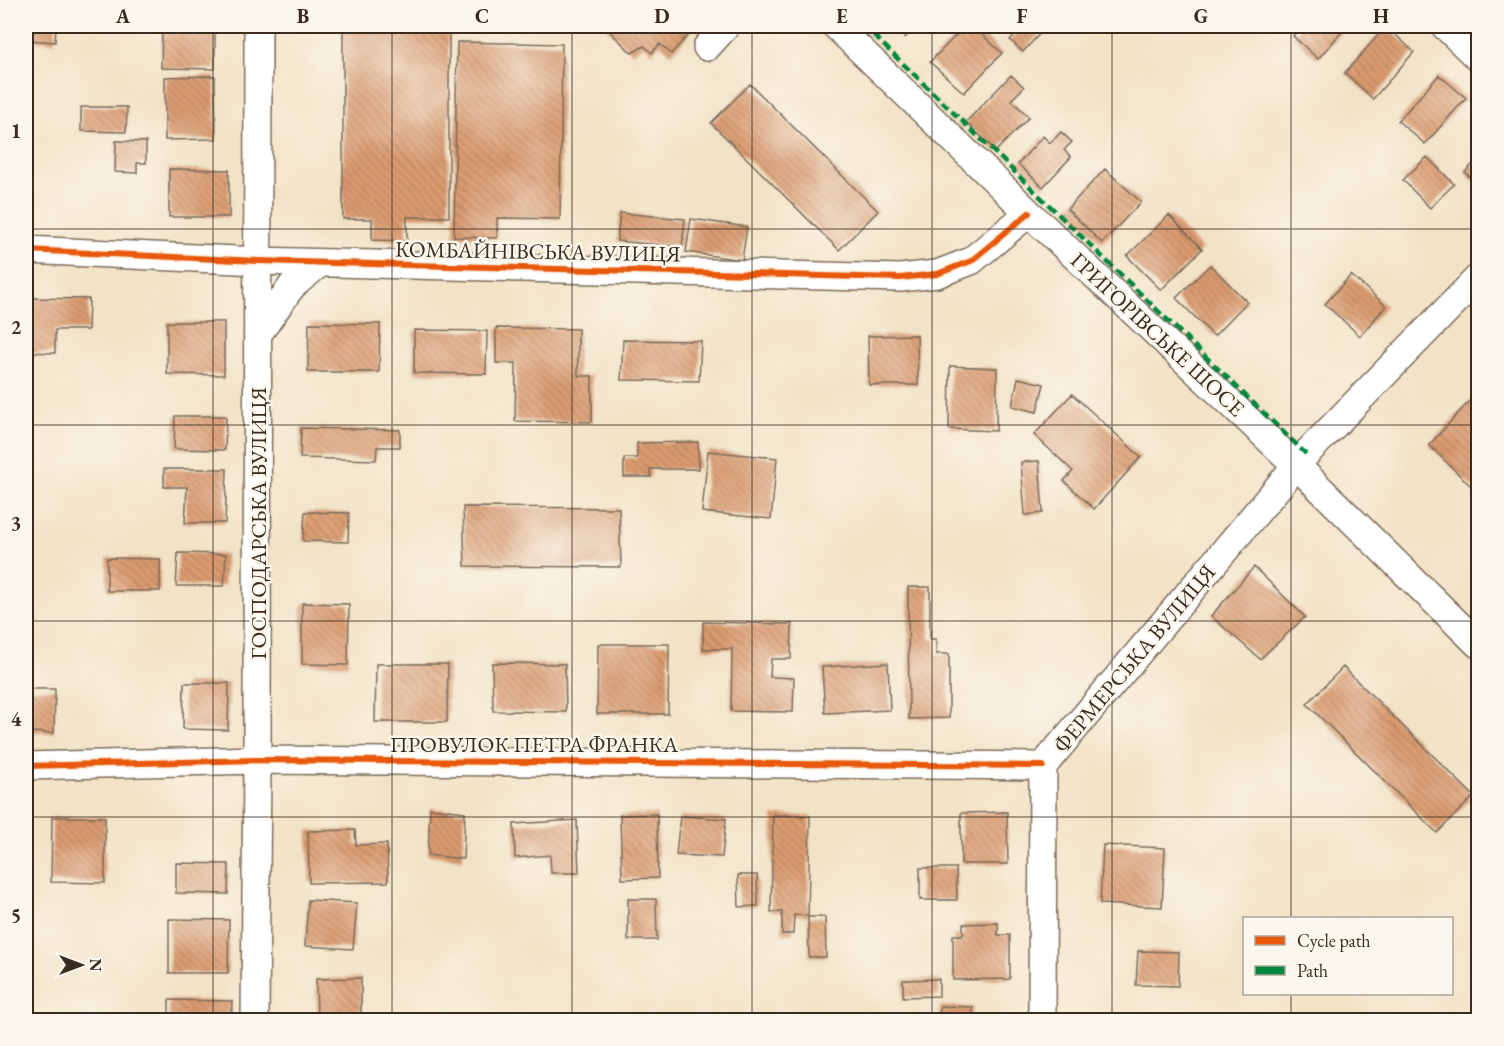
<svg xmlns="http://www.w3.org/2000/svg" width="1504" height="1046" font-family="'EB Garamond',serif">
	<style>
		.building { fill: url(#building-back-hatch) }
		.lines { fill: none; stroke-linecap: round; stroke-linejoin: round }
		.minor-casing { stroke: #7b6a59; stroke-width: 30 }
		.minor { stroke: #fff; stroke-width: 27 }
		.quiet { stroke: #00873e; stroke-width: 4.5; stroke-dasharray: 9 4.5; stroke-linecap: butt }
		.cycleway-casing { stroke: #fbf7ec; stroke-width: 10 }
		.cycleway { stroke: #e8590c; stroke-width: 6 }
		.grid { fill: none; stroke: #3b2a1e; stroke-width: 1.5; stroke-opacity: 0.55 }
		.labels { text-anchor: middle; stroke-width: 5; stroke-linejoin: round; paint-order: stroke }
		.street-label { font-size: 22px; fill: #3b2a1e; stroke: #fbf7ec }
		.neatline { fill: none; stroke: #3b2a1e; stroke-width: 2 }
		.grid-label { font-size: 20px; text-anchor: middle; font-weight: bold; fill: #3b2a1e }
	</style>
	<defs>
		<pattern id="building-back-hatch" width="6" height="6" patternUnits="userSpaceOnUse" patternTransform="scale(1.5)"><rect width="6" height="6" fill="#db9b6f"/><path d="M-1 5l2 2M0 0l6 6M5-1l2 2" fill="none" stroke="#b37f5b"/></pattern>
	</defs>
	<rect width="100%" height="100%" fill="#fbf7ec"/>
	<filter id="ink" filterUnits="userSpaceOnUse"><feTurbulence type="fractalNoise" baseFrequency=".0167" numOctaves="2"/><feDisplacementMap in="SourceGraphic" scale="12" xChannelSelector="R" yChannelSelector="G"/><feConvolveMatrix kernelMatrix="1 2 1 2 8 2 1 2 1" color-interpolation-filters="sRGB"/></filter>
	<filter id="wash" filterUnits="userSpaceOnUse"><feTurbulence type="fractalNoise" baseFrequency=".008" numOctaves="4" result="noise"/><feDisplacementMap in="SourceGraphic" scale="24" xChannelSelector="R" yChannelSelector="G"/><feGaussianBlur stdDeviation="1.35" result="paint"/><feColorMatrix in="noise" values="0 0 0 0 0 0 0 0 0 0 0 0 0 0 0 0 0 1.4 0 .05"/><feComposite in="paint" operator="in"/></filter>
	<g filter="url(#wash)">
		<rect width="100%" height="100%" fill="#f2e2c6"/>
		<g id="blocks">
			<path class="building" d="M 26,26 L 56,26 L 55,42 L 26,40 Z
				M 343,26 L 449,26 L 449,217 L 407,217 L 407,241 L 372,240 L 372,219 L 343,219 Z
				M 604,26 L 687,26 L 692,31 L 671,54 L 660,44 L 652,53 L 644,46 L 632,53 Z
				M 891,26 L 915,26 L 905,38 Z
				M 965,26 L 973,26 L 1002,53 L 964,93 L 930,62 Z
				M 1024,26 L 1038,26 L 1043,30 L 1023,52 L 1010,40 Z
				M 1302,26 L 1347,26 L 1318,59 L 1293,36 Z
				M 1386,26 L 1414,52 L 1373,99 L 1345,73 Z
				M 162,28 L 215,28 L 215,69 L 161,68 Z
				M 457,42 L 562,44 L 560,219 L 497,218 L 497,238 L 454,237 Z
				M 1011,75 L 1024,87 L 1011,100 L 1029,117 L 996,151 L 966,122 Z
				M 1439,75 L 1466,98 L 1425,144 L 1398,121 Z
				M 215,76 L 216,139 L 165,140 L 165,77 Z
				M 750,84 L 878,211 L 839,250 L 711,123 Z
				M 81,107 L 127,107 L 126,132 L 81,131 Z
				M 1061,132 L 1072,142 L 1064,150 L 1071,157 L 1043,187 L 1018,164 L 1043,136 L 1050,143 Z
				M 116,141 L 146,142 L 146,163 L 137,163 L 137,173 L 115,172 Z
				M 1427,157 L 1454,184 L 1430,208 L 1403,180 Z
				M 1478,159 L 1478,186 L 1465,172 Z
				M 169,169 L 229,170 L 229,217 L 169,217 Z
				M 1105,169 L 1141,202 L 1102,243 L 1067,209 Z
				M 26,175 L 30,175 L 29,215 L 26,215 Z
				M 620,213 L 685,219 L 682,247 L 617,241 Z
				M 1169,215 L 1202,249 L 1161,290 L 1127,256 Z
				M 691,219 L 747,227 L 742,260 L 686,252 Z
				M 1210,265 L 1247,302 L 1214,336 L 1176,298 Z
				M 1351,275 L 1386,306 L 1360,336 L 1325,304 Z
				M 26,298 L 89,299 L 88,330 L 55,330 L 55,353 L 26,352 Z
				M 167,322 L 224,322 L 224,375 L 167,374 Z
				M 309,323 L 380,324 L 379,372 L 308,372 Z
				M 496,328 L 578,329 L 578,376 L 592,376 L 592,422 L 515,421 L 516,363 L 496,363 Z
				M 414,330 L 487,331 L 486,374 L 414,373 Z
				M 917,335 L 918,385 L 869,385 L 868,336 Z
				M 623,340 L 701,341 L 699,381 L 621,380 Z
				M 950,366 L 997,368 L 996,431 L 949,429 Z
				M 1018,378 L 1044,384 L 1037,412 L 1012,406 Z
				M 1478,392 L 1478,493 L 1429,445 Z
				M 1072,394 L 1141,457 L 1094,509 L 1064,481 L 1073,471 L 1034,435 Z
				M 175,416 L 226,416 L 225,450 L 174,449 Z
				M 301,428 L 400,430 L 400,447 L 377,447 L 376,460 L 300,458 Z
				M 698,442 L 699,469 L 650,469 L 651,477 L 624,477 L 624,458 L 637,458 L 637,443 Z
				M 708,451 L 777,458 L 771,519 L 702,512 Z
				M 1039,461 L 1043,513 L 1025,515 L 1021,462 Z
				M 164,469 L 227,469 L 225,523 L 185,523 L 187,487 L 164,487 Z
				M 463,507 L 619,508 L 621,567 L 465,566 Z
				M 305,512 L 349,513 L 348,542 L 303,541 Z
				M 178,553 L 226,554 L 224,586 L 176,586 Z
				M 107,558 L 160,559 L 160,591 L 107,591 Z
				M 1254,567 L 1305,617 L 1260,659 L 1211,616 Z
				M 908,587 L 930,587 L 930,639 L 936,639 L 936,654 L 949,654 L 949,718 L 909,719 Z
				M 302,603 L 349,604 L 348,665 L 302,664 Z
				M 703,622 L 792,624 L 791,659 L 771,659 L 770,677 L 794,678 L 793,712 L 731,711 L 732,649 L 703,649 Z
				M 598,644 L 669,644 L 668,714 L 597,714 Z
				M 492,663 L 565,664 L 566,712 L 493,711 Z
				M 888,663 L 890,710 L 825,713 L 822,667 Z
				M 376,664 L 448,664 L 447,722 L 375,722 Z
				M 1343,667 L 1474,796 L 1437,833 L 1307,704 Z
				M 184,683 L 229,683 L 228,730 L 183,729 Z
				M 26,689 L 55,689 L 54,733 L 26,732 Z
				M 430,808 L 465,812 L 463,859 L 428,855 Z
				M 1007,812 L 1008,864 L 961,864 L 961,813 Z
				M 657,814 L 658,878 L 622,879 L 620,815 Z
				M 773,815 L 810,816 L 808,916 L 794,915 L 793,934 L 782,934 L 782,912 L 771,912 Z
				M 680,816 L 726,819 L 722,857 L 676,855 Z
				M 52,817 L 105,817 L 105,883 L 51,882 Z
				M 577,820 L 579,873 L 551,873 L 550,855 L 515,858 L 514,824 Z
				M 355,830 L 356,845 L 387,844 L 388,882 L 309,883 L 308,831 Z
				M 1103,845 L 1165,848 L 1162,907 L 1100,904 Z
				M 176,863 L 229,864 L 228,894 L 176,893 Z
				M 920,868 L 956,868 L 957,900 L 920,900 Z
				M 738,875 L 757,875 L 758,906 L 739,907 Z
				M 628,899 L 656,899 L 657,940 L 628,940 Z
				M 308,900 L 357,903 L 353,949 L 305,946 Z
				M 808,917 L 825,917 L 826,957 L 809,957 Z
				M 169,919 L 229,920 L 228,973 L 169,973 Z
				M 998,923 L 998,935 L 1010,935 L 1010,979 L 953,980 L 953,935 L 963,935 L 963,924 Z
				M 1138,951 L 1179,952 L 1178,986 L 1136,985 Z
				M 361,978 L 361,1020 L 317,1020 L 316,979 Z
				M 939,979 L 939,996 L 903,997 L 903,980 Z
				M 169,1000 L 232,1001 L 231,1020 L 169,1020 Z
				M 940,1006 L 973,1007 L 972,1020 L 939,1020 Z"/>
		</g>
	</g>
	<g filter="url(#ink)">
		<use href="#blocks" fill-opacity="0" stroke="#7b6a59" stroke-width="1.5"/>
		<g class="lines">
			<g class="minor-casing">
				<path id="minor" d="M 836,26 L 1029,213 L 1296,465 L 1478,644
					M 1445,26 L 1478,58
					M 707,47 L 726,26
					M 26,250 L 258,261 L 900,278 L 937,274 L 971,261 L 1029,213
					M 258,334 L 292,286 L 320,263
					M 26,766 L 257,760 L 1043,766
					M 255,1020 L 257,760 L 258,26
					M 1042,1020 L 1043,766 L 1306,454 L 1478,278"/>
			</g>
			<use href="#minor" class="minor"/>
			<path class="quiet" d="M 864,26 L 1306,454"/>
			<g class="cycleway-casing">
				<path id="cycleway" d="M 26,250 L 258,261 L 900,278 L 937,274 L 971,261 L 1029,213
					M 26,766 L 257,760 L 1043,766"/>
			</g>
			<use href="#cycleway" class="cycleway"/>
		</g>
	</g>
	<path class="grid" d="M 213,26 L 213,1020M 392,26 L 392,1020M 572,26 L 572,1020M 752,26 L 752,1020M 932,26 L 932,1020M 1112,26 L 1112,1020M 1291,26 L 1291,918M 26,229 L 1478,229M 26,425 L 1478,425M 26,621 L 1478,621M 26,817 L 1478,817M 1291,994 L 1291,1020"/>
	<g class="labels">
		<g class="street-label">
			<text transform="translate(538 251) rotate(1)" y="8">КОМБАЙНІВСЬКА ВУЛИЦЯ</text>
			<text transform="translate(1158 334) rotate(43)" y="8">ГРИГОРІВСЬКЕ ШОСЕ</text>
			<text transform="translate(258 523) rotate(-90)" y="8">ГОСПОДАРСЬКА ВУЛИЦЯ</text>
			<text transform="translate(1134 658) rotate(-50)" y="8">ФЕРМЕРСЬКА ВУЛИЦЯ</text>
			<text x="534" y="752">ПРОВУЛОК ПЕТРА ФРАНКА</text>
		</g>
	</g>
	<rect width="1504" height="1046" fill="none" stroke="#fbf7ec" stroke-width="66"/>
	<rect x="1243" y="917" width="210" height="78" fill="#fbf7ec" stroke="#aea59a" stroke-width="1.5"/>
	<rect x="1255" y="936" width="30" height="9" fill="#e8590c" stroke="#aea59a" stroke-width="1.5"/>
	<text x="1297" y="947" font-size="18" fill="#3b2a1e">Cycle path</text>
	<rect x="1255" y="966" width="30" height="9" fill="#00873e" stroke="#aea59a" stroke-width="1.5"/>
	<text x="1297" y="977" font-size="18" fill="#3b2a1e">Path</text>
	<g transform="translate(81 965) rotate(90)" stroke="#fbf7ec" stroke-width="4.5" paint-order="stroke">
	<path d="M0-4.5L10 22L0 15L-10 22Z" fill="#3b2a1e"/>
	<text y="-9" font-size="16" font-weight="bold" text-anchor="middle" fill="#3b2a1e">N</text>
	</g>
	<rect x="33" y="33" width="1438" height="980" class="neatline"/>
	<g class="grid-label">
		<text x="123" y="23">A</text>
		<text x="303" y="23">B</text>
		<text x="482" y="23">C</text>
		<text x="662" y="23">D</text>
		<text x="842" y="23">E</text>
		<text x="1022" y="23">F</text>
		<text x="1201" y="23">G</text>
		<text x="1381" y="23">H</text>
		<text x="16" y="138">1</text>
		<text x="16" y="334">2</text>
		<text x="16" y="530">3</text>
		<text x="16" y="726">4</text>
		<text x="16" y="922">5</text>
	</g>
</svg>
